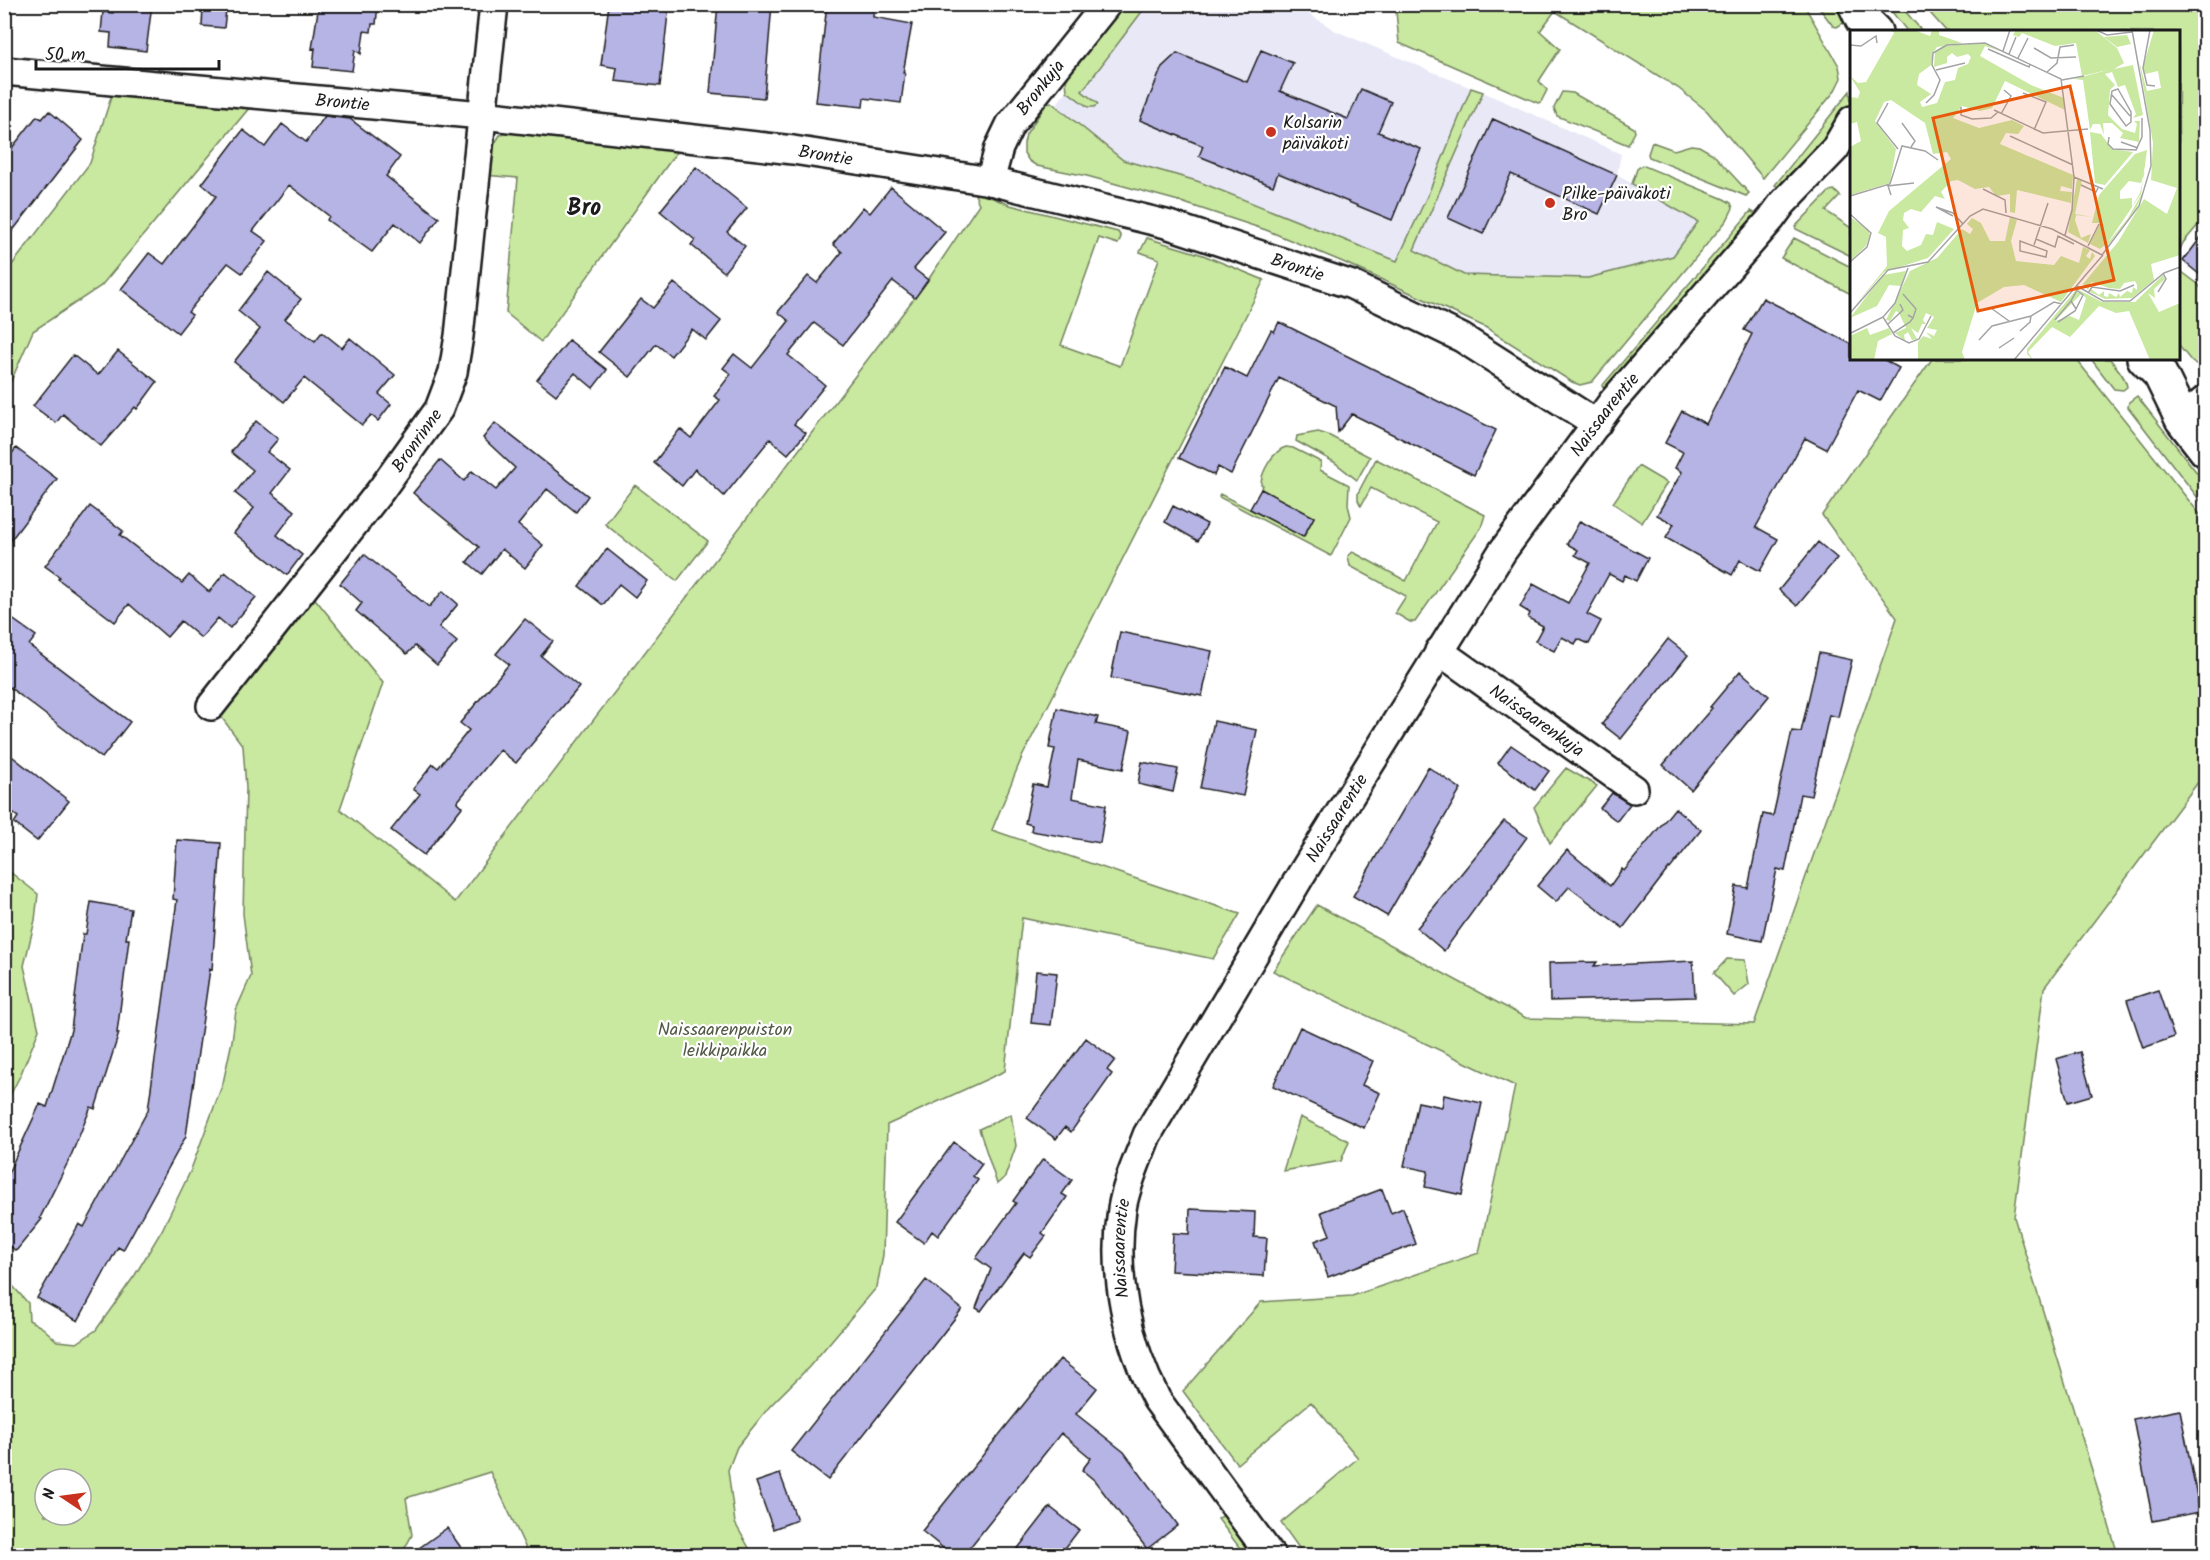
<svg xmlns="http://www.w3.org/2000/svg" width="2210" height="1560" font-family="Kalam,sans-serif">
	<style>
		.built { fill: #e9e8f7 }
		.green { fill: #c9e8a0; stroke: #72825e; stroke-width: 1.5; fill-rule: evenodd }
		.building { fill: #b6b3e5; stroke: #1c1c1c; stroke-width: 1.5 }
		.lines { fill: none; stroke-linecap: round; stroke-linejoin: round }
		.minor-casing { stroke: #1c1c1c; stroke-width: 32 }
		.major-casing { stroke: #1c1c1c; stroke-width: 38 }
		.minor { stroke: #fff; stroke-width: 27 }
		.major { stroke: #fff; stroke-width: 33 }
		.poi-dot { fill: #c8321e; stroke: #fff; stroke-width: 2 }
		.labels { text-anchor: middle; stroke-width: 4.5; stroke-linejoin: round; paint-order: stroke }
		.street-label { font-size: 18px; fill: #1c1c1c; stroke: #fff }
		.poi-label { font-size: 18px; fill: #1c1c1c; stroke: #fff; text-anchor: start }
		.park-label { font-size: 18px; fill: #505944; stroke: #fff }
		.district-label { font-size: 24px; font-weight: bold; fill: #1c1c1c; stroke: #fff }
		.inset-road { fill: none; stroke: #a4a4a4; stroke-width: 1.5 }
		.view { fill: #e8590c; fill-opacity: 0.15; stroke: #e8590c; stroke-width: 3 }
		.inset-edge { fill: none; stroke: #1c1c1c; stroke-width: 3 }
	</style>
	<rect width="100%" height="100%" fill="#fff"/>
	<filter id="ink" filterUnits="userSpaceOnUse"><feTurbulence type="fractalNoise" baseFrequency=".0167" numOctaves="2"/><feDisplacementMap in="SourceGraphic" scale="12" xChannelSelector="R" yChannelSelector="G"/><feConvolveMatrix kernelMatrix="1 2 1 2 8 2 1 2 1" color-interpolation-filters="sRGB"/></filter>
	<g filter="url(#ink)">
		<path class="built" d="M 1134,4 L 1295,5 L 1336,31 L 1471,88 L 1429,192 L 1397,261 L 1197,181 L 1123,160 L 1056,105 Z
			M 1483,92 L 1621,154 L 1617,175 L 1698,222 L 1673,256 L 1588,278 L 1464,275 L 1413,250 Z"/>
		<path class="green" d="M 1123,5 L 1147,5 L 1082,91 L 1098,104 L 1094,107 L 1088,107 L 1067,91 L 1066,81 L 1071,71 Z
			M 1346,5 L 1804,5 L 1839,66 L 1841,78 L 1834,92 L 1763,178 L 1707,111 L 1678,88 L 1555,11 L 1540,31 L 1560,49 L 1539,81 L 1547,90 L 1541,102 L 1538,103 L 1399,43 L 1396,11 L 1359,10 Z
			M 1817,5 L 1843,5 L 1848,20 L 1837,27 L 1833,26 Z
			M 1894,5 L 1900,5 L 1922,31 L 1907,31 L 1892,12 L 1891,7 Z
			M 1923,5 L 2205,5 L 2205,217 L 2183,243 L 2179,252 L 2178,32 L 1946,31 Z
			M 1471,88 L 1483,92 L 1414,250 L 1464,275 L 1588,278 L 1673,256 L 1698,222 L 1632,184 L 1637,169 L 1642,165 L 1724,199 L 1731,203 L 1733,208 L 1727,220 L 1592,382 L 1580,385 L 1572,382 L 1485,327 L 1343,262 L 1266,230 L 1175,200 L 1087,176 L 1037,166 L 1029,161 L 1024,153 L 1024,143 L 1026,134 L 1047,103 L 1051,102 L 1123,160 L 1197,181 L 1397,261 L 1429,192 Z
			M 1850,91 L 1851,104 L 1838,126 L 1783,191 L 1775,185 Z
			M 1562,92 L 1573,93 L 1634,128 L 1635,132 L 1628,145 L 1557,116 L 1554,108 Z
			M 112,94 L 250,107 L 101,286 L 33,331 L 5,395 L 5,274 L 90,163 Z
			M 513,133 L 678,150 L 541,342 L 506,313 L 518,178 L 485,175 L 492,148 L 500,135 Z
			M 1652,142 L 1674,150 L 1691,145 L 1699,146 L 1713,154 L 1749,193 L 1746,196 L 1649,157 L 1648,154 Z
			M 973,190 L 1010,205 L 1118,232 L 1121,237 L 1118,244 L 1099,238 L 1061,345 L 1120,366 L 1159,259 L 1140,252 L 1147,238 L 1203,255 L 1264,280 L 1022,757 L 992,830 L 1240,914 L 1213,959 L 1022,918 L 1005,1071 L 887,1125 L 883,1255 L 877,1287 L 809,1367 L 770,1406 L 737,1447 L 728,1470 L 735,1523 L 753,1555 L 529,1555 L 490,1472 L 406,1498 L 412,1535 L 401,1555 L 5,1555 L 4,1276 L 28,1303 L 29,1320 L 43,1328 L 57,1341 L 77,1343 L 96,1330 L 135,1275 L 162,1230 L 190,1172 L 223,1083 L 232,1041 L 236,1010 L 251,976 L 243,914 L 246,788 L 243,746 L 219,714 L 312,595 L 383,683 L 340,809 L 455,902 L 928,280 L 979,204 ZM 45,1479 L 81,1479 L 81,1515 L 45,1515 Z
			M 1834,190 L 1840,196 L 1826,211 L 1851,228 L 1851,256 L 1796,229 L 1795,227 L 1830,191 Z
			M 1751,211 L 1759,216 L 1611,392 L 1602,386 Z
			M 1794,238 L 1851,267 L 1851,294 L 1781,258 Z
			M 2178,269 L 2198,284 L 2205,294 L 2206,365 L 2202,367 L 2192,362 L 2179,346 Z
			M 1932,359 L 2076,359 L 2206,522 L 2205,773 L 2044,988 L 2014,1217 L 2116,1548 L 2130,1555 L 1304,1555 L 1281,1523 L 1358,1458 L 1311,1402 L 1237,1464 L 1183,1391 L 1261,1302 L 1352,1296 L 1479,1253 L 1515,1086 L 1273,971 L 1317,905 L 1526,1018 L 1754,1024 L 1897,618 L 1822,515 Z
			M 2091,359 L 2110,359 C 2116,367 2126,377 2127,387 L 2123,390 L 2114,389 Z
			M 2137,396 L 2205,483 L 2205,507 L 2128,407 L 2129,402 Z
			M 1318,432 L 1328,435 L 1370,457 L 1357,480 L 1334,462 L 1296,441 L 1297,436 Z
			M 1286,447 L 1293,448 L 1321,462 L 1320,470 L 1349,485 L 1348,505 L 1351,517 L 1331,556 L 1219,497 L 1220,494 L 1304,537 L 1314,517 L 1261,489 L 1263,485 L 1261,484 C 1261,472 1274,450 1286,447 Z
			M 1376,459 L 1485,515 L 1481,528 L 1415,622 L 1410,622 L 1395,613 L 1406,596 L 1350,566 L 1348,556 L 1353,552 L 1406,581 L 1437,522 L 1371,488 L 1361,506 L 1358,500 L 1358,493 Z
			M 1638,466 L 1667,483 L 1642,523 L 1613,503 Z
			M 635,485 L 708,541 L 677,581 L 605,524 Z
			M 1566,768 L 1597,786 L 1550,843 L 1534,807 Z
			M 5,868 L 38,894 L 35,920 L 24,966 L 39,1030 L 20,1076 L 5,1105 Z
			M 1727,959 L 1745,960 L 1749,984 L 1734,996 L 1714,973 Z
			M 1011,1114 L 1016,1146 L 1005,1177 L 997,1184 L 979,1129 Z
			M 1300,1117 L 1349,1141 L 1341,1161 L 1283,1171 Z
			M 1228,1512 L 1260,1555 L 1245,1555 L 1218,1519 Z"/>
		<path class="building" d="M 114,4 L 152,4 L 146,51 L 110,47 L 111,33 L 101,32 L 103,12 L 113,13 Z
			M 319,4 L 378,4 L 376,24 L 372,24 L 371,32 L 364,31 L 361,54 L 355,50 L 352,71 L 313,67 L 315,48 L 312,49 Z
			M 609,4 L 669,4 L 660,86 L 615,81 L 617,68 L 601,65 Z
			M 718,4 L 772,4 L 764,98 L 710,93 Z
			M 827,4 L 874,4 L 873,17 L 912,24 L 903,73 L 905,73 L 901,103 L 864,98 L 863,107 L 816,102 Z
			M 203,7 L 226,9 L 224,28 L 202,26 Z
			M 1261,50 L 1293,63 L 1280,91 L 1348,119 L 1361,89 L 1391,102 L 1378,132 L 1421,149 L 1392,220 L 1278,173 L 1273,186 L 1199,156 L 1203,146 L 1140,120 L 1162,67 L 1177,53 L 1247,82 Z
			M 49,111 L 83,140 L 4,242 L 4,158 L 37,116 L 42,119 Z
			M 325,116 L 350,119 L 400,157 L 386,176 L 439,218 L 420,243 L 395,223 L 372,252 L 327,220 L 329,216 L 289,185 L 253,231 L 267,241 L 242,273 L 228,263 L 188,312 L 192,315 L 178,333 L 121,289 L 149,253 L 164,264 L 216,196 L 202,184 L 243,130 L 265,147 L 282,124 L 306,142 Z
			M 1493,119 L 1617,175 L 1599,214 L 1511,174 L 1483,234 L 1448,218 Z
			M 696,167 L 747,208 L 727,232 L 745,246 L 724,272 L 691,245 L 695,240 L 660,211 Z
			M 891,187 L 945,232 L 914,269 L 928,280 L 915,298 L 893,281 L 843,345 L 814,323 L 788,355 L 825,385 L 794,424 L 806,433 L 788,454 L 770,439 L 724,496 L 695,469 L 682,486 L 654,463 L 680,429 L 691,438 L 720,400 L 714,396 L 731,374 L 723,368 L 734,354 L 752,368 L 789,321 L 778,312 L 808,276 L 817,283 L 842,252 L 833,244 L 863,207 L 870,213 Z
			M 2205,232 L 2205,279 L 2183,261 Z
			M 268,272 L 301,299 L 285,319 L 315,341 L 322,332 L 342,348 L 350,338 L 395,375 L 379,394 L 391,404 L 378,421 L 371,415 L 362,425 L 304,378 L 284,402 L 234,362 L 260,329 L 238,311 Z
			M 674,283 L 721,321 L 706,340 L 692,329 L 671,356 L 656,344 L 630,377 L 599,352 L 641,299 L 653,308 Z
			M 1763,298 L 1851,344 L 1851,358 L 1881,358 L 1899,368 L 1880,401 L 1858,390 L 1826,449 L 1805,438 L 1756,527 L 1778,539 L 1760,571 L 1740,560 L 1732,575 L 1666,538 L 1674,524 L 1657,515 L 1682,472 L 1675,468 L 1683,452 L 1665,443 L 1682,411 L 1706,424 L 1752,334 L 1744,330 Z
			M 1279,322 L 1496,430 L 1474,475 L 1352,414 L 1338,432 L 1336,406 L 1279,378 L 1231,474 L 1218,467 L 1214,475 L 1179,458 L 1225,367 L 1247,378 L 1271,330 L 1274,332 Z
			M 569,340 L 607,370 L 593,388 L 575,373 L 556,395 L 537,380 Z
			M 118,351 L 157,382 L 137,409 L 135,407 L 101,446 L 63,414 L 56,423 L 33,406 L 73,355 L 98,375 Z
			M 256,421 L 278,439 L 267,452 L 290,470 L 272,493 L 295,511 L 277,535 L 302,555 L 287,575 L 234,533 L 254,508 L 235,493 L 253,470 L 231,452 Z
			M 495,423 L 588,496 L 576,512 L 547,489 L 518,525 L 543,545 L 525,568 L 502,549 L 482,574 L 467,562 L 479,547 L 413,493 L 440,460 L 464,481 L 472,471 L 496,490 L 515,468 L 483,438 Z
			M 16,448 L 57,479 L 4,549 L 4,464 Z
			M 1261,489 L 1314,517 L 1303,537 L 1250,509 Z
			M 90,506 L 123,531 L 120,535 L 182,583 L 189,575 L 209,592 L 225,572 L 256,597 L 230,628 L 218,618 L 201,638 L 181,621 L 167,637 L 129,604 L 115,622 L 58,579 L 60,577 L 45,566 Z
			M 1173,506 L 1207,524 L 1198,541 L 1165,522 Z
			M 1580,521 L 1648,558 L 1636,581 L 1625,575 L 1622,581 L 1609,574 L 1587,614 L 1601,621 L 1589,644 L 1578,639 L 1575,644 L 1562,637 L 1554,651 L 1535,641 L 1543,626 L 1528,618 L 1530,613 L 1520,607 L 1533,584 L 1568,603 L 1590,563 L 1575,555 L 1578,550 L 1567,544 Z
			M 1818,542 L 1837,558 L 1797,606 L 1779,590 Z
			M 607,549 L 647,581 L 635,597 L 619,584 L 603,605 L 579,586 Z
			M 364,554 L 429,607 L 443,591 L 458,604 L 439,627 L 457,642 L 437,665 L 415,646 L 407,654 L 356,611 L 362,603 L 340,584 Z
			M 4,613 L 36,636 L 29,645 L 130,722 L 102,758 L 4,683 Z
			M 525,619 L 553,641 L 541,656 L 579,687 L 516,763 L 500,750 L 457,802 L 462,807 L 424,855 L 391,830 L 420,794 L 413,789 L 433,764 L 438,768 L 469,730 L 460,723 L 509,664 L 496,654 Z
			M 1120,632 L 1212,651 L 1202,696 L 1111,678 Z
			M 1668,639 L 1688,655 L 1621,739 L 1602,724 Z
			M 1819,653 L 1852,660 L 1838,717 L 1829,715 L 1811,796 L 1800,794 L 1785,871 L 1777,869 L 1762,941 L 1727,934 L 1736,886 L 1748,888 L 1763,814 L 1773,816 L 1792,731 L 1801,732 Z
			M 1740,671 L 1769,696 L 1691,790 L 1663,765 L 1712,708 L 1710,707 Z
			M 1057,708 L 1098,717 L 1096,724 L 1131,731 L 1123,769 L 1078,760 L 1072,798 L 1106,805 L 1100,843 L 1031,831 L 1032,825 L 1025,823 L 1033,784 L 1047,787 L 1055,749 L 1049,748 Z
			M 1214,721 L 1257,730 L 1243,796 L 1200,788 Z
			M 1511,745 L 1549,771 L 1535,790 L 1498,763 Z
			M 4,750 L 69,801 L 37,841 L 14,823 L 18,817 L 4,807 Z
			M 1142,762 L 1178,769 L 1173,792 L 1138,784 Z
			M 1428,767 L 1461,789 L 1387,916 L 1353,896 Z
			M 1612,793 L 1630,804 L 1617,821 L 1600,808 Z
			M 1675,808 L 1701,830 L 1670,869 L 1669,868 L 1623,928 L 1569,887 L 1556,902 L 1537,886 L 1567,850 L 1610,886 L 1622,869 L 1624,871 Z
			M 1504,821 L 1527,837 L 1444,951 L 1417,928 Z
			M 177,840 L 221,843 L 212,970 L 210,969 L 186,1136 L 123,1250 L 118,1247 L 78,1321 L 37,1298 L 79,1224 L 84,1227 L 148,1110 L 177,900 L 173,899 Z
			M 91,902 L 131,909 L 126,939 L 129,939 L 117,1033 L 119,1033 L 95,1109 L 91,1107 L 70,1158 L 40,1218 L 42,1219 L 16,1251 L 4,1241 L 4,1182 L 40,1104 L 47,1107 L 71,1030 L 83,934 L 86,934 Z
			M 1693,961 L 1695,997 L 1550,1001 L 1549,963 L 1597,962 L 1594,966 Z
			M 1036,971 L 1057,973 L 1051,1025 L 1031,1023 Z
			M 2158,990 L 2174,1037 L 2143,1048 L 2127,1000 Z
			M 1300,1027 L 1373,1061 L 1362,1085 L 1380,1093 L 1364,1128 L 1273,1086 Z
			M 1086,1038 L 1115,1060 L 1107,1070 L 1112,1074 L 1071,1132 L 1065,1127 L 1056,1139 L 1027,1118 Z
			M 2080,1052 L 2092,1095 L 2068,1102 L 2056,1059 Z
			M 1444,1095 L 1482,1103 L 1462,1195 L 1425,1187 L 1428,1171 L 1404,1166 L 1418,1102 L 1442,1107 Z
			M 954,1142 L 982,1164 L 973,1176 L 978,1180 L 938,1236 L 932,1231 L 924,1243 L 895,1222 Z
			M 1043,1159 L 1072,1180 L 1062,1194 L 1067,1197 L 1042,1233 L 1046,1236 L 1030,1257 L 1024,1253 L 981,1311 L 976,1308 L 991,1269 L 976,1258 L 1016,1203 L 1013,1201 Z
			M 1382,1189 L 1391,1213 L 1403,1208 L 1416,1244 L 1328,1277 L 1315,1241 L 1330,1235 L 1321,1212 Z
			M 1190,1209 L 1255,1212 L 1254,1237 L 1267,1238 L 1264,1276 L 1171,1271 L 1173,1233 L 1189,1234 Z
			M 926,1280 L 962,1309 L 828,1480 L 791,1451 Z
			M 1060,1359 L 1097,1388 L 1076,1414 L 1124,1452 L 1178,1525 L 1147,1549 L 1094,1480 L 1082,1470 L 1091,1458 L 1061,1433 L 963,1556 L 953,1556 L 922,1531 Z
			M 2180,1410 L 2200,1512 L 2153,1521 L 2133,1419 Z
			M 780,1474 L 797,1520 L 773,1529 L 756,1482 Z
			M 1050,1507 L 1079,1530 L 1059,1556 L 1012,1556 Z
			M 447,1528 L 467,1556 L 408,1556 Z"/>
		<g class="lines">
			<g class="minor-casing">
				<g id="minor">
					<path id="s1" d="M 4,71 L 482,115 L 793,150 L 990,181 L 1166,224 L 1352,285 L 1462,338 L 1597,424"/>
					<path id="s2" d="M 990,181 L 999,148 L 1010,125 L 1107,4"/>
					<path d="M 2182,419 L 2206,399"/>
					<path id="s3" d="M 1439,651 L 1634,789"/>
					<path id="s4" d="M 211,706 L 381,490 L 439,409 L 453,372 L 459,336 L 494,4"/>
					<path id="s5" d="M 1271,1556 L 1157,1400 C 1127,1343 1112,1274 1122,1209 C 1126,1184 1138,1159 1147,1135 L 1301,875 L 1502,552 L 1613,401 L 1771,219 L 1782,204 L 1835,149 L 1852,120"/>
				</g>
			</g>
			<g class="major-casing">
				<path id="major" d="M 1855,4 L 1862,19 L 1875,32
					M 2144,358 L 2160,374 L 2182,419 L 2206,450"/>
			</g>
			<use href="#minor" class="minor"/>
			<use href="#major" class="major"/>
		</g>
	</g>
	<g class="poi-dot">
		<circle cx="1271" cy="132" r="6"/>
		<circle cx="1550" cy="203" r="6"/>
	</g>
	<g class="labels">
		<g class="street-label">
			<text dy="6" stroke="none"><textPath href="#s2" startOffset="108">Bronkuja</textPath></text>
			<text dy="6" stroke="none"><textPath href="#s1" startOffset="340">Brontie</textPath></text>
			<text dy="6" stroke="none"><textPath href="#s1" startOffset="826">Brontie</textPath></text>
			<text dy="6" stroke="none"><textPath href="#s1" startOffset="1312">Brontie</textPath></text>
			<text dy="6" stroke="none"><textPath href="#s5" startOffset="1323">Naissaarentie</textPath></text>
			<text dy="6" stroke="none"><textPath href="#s4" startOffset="336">Bronrinne</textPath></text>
			<text dy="6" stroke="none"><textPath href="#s3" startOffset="120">Naissaarenkuja</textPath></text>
			<text dy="6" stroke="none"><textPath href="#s5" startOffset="838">Naissaarentie</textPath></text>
			<text dy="6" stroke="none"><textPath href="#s5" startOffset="351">Naissaarentie</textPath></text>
		</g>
		<g class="poi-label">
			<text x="1283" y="128">Kolsarin<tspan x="1283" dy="21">päiväkoti</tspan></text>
			<text x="1562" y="199">Pilke-päiväkoti<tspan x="1562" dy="21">Bro</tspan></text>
		</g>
		<g class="park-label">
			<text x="725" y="1035">Naissaarenpuiston<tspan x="725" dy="21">leikkipaikka</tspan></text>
		</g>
		<g class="district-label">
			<text x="584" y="215">Bro</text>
		</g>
	</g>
	<g transform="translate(1850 30)">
		<rect width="330" height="330" fill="#fff"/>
		<path d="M 41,0 L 64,0 L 80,6 L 82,0 L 89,0 L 89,5 L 112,13 L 87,17 L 83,23 L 81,35 L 69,44 L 67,55 L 81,64 L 70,72 L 72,77 L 87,73 L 95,52 L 105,50 L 108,38 L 118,34 L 121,27 L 118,24 L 107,27 L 102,23 L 97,27 L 97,33 L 84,37 L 85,21 L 93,16 L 121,14 L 135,14 L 150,21 L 135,16 L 130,26 L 181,55 L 214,68 L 215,80 L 155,51 L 142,78 L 130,81 L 112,76 L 103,88 L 129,98 L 162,90 L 174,96 L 168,104 L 156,103 L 150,114 L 223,145 L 222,159 L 211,156 L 210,161 L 222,162 L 221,173 L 167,160 L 165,183 L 160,182 L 160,164 L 146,166 L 139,157 L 125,159 L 108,150 L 101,151 L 91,162 L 95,169 L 85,166 L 71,182 L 61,179 L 54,183 L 53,190 L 59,198 L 53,200 L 52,216 L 57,221 L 71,215 L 76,204 L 83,205 L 87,192 L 104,199 L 78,228 L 34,242 L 0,282 L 37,236 L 36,207 L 28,203 L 39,181 L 101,129 L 97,122 L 83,124 L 75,93 L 41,70 L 34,72 L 25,91 L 46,119 L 40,153 L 0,165 L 0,117 L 11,111 L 7,92 L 0,94 L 0,67 L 8,68 L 10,62 L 0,46 L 8,53 L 16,52 L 44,3 ZM 166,0 L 245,0 L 267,18 L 274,33 L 264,39 L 283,35 L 293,85 L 283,88 L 286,84 L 275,55 L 268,57 L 262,42 L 255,44 L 265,55 L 260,60 L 258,85 L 272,99 L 285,103 L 287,94 L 284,91 L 290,91 L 289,112 L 270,108 L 273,103 L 262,93 L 253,93 L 254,105 L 250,94 L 243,94 L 240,100 L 233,50 L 224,49 L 261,39 L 232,46 L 226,13 L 205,16 L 172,3 L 169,7 L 163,5 ZM 304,0 L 330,0 L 330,225 L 301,234 L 304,250 L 282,268 L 255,269 L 240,262 L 241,259 L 249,265 L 254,261 L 254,266 L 258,267 L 259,263 L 266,267 L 269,263 L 270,267 L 277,261 L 282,263 L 283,257 L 287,260 L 287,255 L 285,251 L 274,253 L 270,259 L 259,258 L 241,252 L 238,260 L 233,254 L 268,212 L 294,169 L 317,184 L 327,158 L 301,150 L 303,113 L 289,31 L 297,61 L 311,58 L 308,41 L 295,44 L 293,37 ZM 277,5 L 281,14 L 267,17 L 254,7 ZM 240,102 L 251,104 L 262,119 L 283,122 L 255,155 L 245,153 ZM 297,120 L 291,164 L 257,214 L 278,188 L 295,158 L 286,179 L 256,218 L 256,214 L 250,219 L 240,214 L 250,193 L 242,193 L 249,165 L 285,124 ZM 295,141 L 290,163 L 282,177 L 282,168 L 270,169 L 270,161 L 279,151 L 291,153 ZM 227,149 L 232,150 L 225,184 L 242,187 L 226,185 L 225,190 L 231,208 L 241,204 L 238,213 L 218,202 ZM 0,187 L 18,199 L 20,205 L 16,216 L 0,231 ZM 160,187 L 167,190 L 161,211 L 166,231 L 204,235 L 211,226 L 229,233 L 233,217 L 240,220 L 236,226 L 240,229 L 242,222 L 245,226 L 211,272 L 174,255 L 154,257 L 127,273 L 112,322 L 115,330 L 68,330 L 68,312 L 73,306 L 82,309 L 76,302 L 84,306 L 87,300 L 77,298 L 84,287 L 76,283 L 73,290 L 76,294 L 72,294 L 68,303 L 61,298 L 67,309 L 62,310 L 58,302 L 54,305 L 55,311 L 45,303 L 56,298 L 49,283 L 46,281 L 40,291 L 36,290 L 60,241 L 87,228 L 112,199 L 120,204 L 123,199 L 117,194 L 122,188 L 131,193 L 140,211 L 155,211 ZM 56,241 L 51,256 L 39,255 L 27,276 L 0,288 L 33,245 ZM 313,245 L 315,249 L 304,259 L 305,268 L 298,263 L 309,282 L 330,273 L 330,330 L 300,330 L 279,281 L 266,283 L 249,276 L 220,307 L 202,297 L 178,322 L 183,330 L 177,324 L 177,319 L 225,261 L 231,264 L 205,291 L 220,286 L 229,290 L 236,268 L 227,259 L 252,272 L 285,272 ZM 17,298 L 20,305 L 39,298 L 42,304 L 28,311 L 24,330 L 0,330 L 0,306 Z" fill="#c9e8a0" fill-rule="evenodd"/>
		<path class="inset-road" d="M 246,0 L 257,5 L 282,2M 300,0 L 293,38 L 297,55 L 305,56M 0,15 L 11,16 L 26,6 L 27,13M 184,18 L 201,28 L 226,27M 138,19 L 179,37 L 180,34M 153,21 L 160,0M 159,24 L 166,7M 168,28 L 178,8M 86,40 L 115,33M 197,42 L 207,33 L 210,17 L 224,15M 212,50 L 234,46M 268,59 L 281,82 L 281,92 L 276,96 L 260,74 L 262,61 ZM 173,63 L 196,72 L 184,100M 262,65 L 280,86M 38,73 L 27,93 L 48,119M 76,73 L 84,65 L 90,50 L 82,35 L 83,23 L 97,15 L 135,13 L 211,49 L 224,147 L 222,180 L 215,205M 111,77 L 111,85 L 122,89 L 141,88 L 148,82M 144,80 L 193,103 L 238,99M 151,84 L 161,66 L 154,60M 52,93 L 65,111 L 61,117M 160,106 L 223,135M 259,107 L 258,114 L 263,119 L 286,120 L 292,107 L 292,88M 271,112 L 288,118M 224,147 L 253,159M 231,155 L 246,162 L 248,158M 133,159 L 155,170 L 156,183M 41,165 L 38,156 L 64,153M 0,166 L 40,154 L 52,116 L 75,121 L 88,130M 0,184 L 21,203 L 17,217 L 0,232M 103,186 L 86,177 L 103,183 L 113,194M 186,209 L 205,217 L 208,206 L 224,214M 170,211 L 197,221 L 196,227 L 170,221 ZM 184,215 L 198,173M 238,216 L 249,194M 252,225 L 289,176 L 301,136 L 300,100 L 282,0M 58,238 L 45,273 L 33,287 L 45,306 L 59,313 L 69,309 L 81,286M 233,248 L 253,225M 227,256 L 253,271 L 280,271 L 314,243 L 330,237M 308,262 L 316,249 L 313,243M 238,263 L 242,257 L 270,261 L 284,255M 53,264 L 66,279 L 63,288M 141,278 L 159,291M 226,279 L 221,271 L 227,260M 0,283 L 38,240 L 78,232 L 120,186 L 133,179 L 202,199 L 252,225M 205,290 L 221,271M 208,292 L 225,281 L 233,265 L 225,259M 38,294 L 53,280 L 50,274M 170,301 L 180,292 L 181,286M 1,303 L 33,287M 43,303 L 60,292 L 63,288 L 58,285M 129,310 L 142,296 L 181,286 L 204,272 L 212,274M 149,318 L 164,308M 164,330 L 234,247"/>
		<path class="view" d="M 220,56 L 264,250 L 128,281 L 83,88 Z"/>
		<rect width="330" height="330" class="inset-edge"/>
	</g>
	<rect width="2210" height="1560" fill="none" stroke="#fff" stroke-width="24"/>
	<rect x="12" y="12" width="2186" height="1536" fill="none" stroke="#1c1c1c" stroke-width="2" filter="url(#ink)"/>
	<g transform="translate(63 1497) rotate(283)"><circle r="28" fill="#ffffff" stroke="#a4a4a4" stroke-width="1.5"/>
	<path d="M0-4.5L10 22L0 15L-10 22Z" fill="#c8321e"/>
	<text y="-9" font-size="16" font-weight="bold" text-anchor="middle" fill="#1c1c1c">N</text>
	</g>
	<path d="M36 60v9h183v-9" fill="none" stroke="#1c1c1c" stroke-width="3"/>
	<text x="45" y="60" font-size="18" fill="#1c1c1c" stroke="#ffffff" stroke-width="4.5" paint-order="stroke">50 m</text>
</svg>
